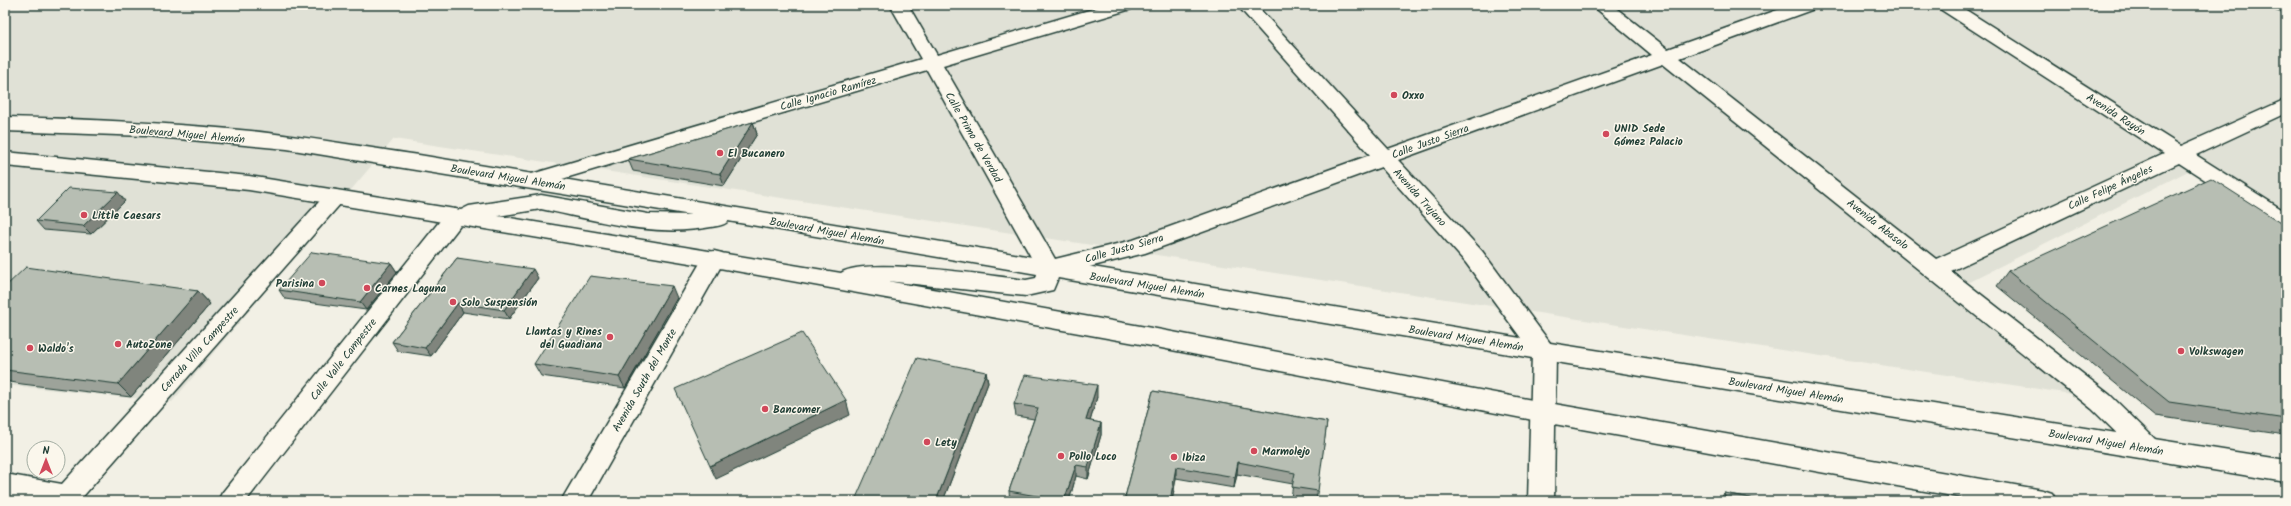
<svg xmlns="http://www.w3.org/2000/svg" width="2291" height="506" font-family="Kalam,sans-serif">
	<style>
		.built { fill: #e0e1d6 }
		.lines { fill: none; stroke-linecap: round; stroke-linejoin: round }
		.street-casing { stroke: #1f3d34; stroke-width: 3 }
		.highway-casing { stroke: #1f3d34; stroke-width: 3 }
		.street { fill: #fbf7ec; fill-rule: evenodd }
		.highway { fill: #fbf7ec; fill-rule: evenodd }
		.wall { fill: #9da39a; stroke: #1f3d34 }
		.shaded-wall { fill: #80857d; stroke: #1f3d34 }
		.building { fill: #b7beb3; stroke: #1f3d34 }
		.poi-dot { fill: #d1495b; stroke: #fbf7ec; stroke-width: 1.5 }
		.labels { text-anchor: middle; stroke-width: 3; stroke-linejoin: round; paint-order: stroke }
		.street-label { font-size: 11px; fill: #1f3d34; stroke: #fbf7ec }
		.poi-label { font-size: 11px; font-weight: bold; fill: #1f3d34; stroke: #fbf7ec; text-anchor: start }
	</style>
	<rect width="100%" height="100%" fill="#f2f0e5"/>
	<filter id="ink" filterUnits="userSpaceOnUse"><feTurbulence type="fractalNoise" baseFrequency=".025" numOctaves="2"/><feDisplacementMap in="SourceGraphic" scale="8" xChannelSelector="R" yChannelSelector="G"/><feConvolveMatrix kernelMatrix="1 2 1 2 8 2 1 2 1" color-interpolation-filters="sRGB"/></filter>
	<g filter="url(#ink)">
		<path class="built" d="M 5,5 L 2286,5 L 2286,215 L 2204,163 L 1963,285 L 2104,399 L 394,139 L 172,402 L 5,385 Z"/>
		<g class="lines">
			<g class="street-casing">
				<path id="street" d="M 890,5 L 908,5 L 937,55 L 1106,5 L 1134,5 L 1131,9 L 943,65 L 1055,259 L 1133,240 L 1370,155 L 1237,5 L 1256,5 L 1388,149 L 1652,55 L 1592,5 L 1612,5 L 1668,49 L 1791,5 L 1817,5 L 1814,9 L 1680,58 L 1936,259 L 2164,154 L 1940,9 L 1937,5 L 1958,5 L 2181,146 L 2286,99 L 2286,113 L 2196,155 L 2286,212 L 2286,230 L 2278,227 L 2179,163 L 1951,271 L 2110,395 L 2158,442 L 2162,449 L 2158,456 L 2149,460 L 2140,456 L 2092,409 L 1663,64 L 1398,160 L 1482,251 L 1556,351 L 1554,501 L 1528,501 L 1532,353 L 1466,263 L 1381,167 L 1145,253 L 1049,277 L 1041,275 L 927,70 L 532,188 L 525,186 L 522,181 L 525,176 L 921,59 Z
					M 2271,5 L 2286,5 L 2286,13 L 2274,9 Z
					M 335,190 L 342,192 L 346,197 L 342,202 L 79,501 L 32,501 L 5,496 L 5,474 L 62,484 L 328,192 Z
					M 455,209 L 463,212 L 466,217 L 463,222 L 246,501 L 218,501 L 222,493 L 447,212 Z
					M 714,251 L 722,253 L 725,259 L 588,501 L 561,501 L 706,253 Z"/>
			</g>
			<g class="highway-casing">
				<path id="highway" d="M 5,117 C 87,119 169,123 251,131 C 307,137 363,147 419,155 L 1544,342 L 2286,460 L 2286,482 L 1544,360 L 1058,278 L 1053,290 L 1026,296 L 887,281 L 1146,327 L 1543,402 L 2043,490 L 2052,493 L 2056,501 L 1980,501 L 1543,422 L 1146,345 L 714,267 L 249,190 L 5,166 L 5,152 L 249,176 L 461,210 L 469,206 L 541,195 L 648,214 L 691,215 L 287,149 L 146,136 L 5,131 ZM 541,209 C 596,220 654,238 711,227 C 716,226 724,226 728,221 L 1037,274 L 1036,278 L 1026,280 C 992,276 865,256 841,273 L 498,216 Z"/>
			</g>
			<use href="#street" class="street"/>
			<use href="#highway" class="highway"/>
		</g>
		<path class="wall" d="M 753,122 L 757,134 L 724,186 L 633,171 L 628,159 Z
			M 125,201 L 91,234 L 44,230 L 36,221 Z
			M 2286,226 L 2286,435 L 2155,416 L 1997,286 L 2008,271 Z
			M 457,258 L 538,278 L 509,319 L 463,312 L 431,356 L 398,351 L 392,342 Z
			M 391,263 L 397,272 L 366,310 L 285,299 L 279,290 Z
			M 5,287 L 198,291 L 210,304 L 131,397 L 22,384 L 5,381 Z
			M 677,298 L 625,388 L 541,376 L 534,364 Z
			M 986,372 L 988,383 L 943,501 L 857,501 L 856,498 Z
			M 1153,391 L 1327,422 L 1316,501 L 1310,501 L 1291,498 L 1293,484 L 1237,474 L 1234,488 L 1176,478 L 1172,501 L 1124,501 Z
			M 1097,397 L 1090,421 L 1101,423 L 1101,435 L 1088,479 L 1076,476 L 1069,501 L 1010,501 L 1009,491 L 1034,419 L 1016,416 L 1014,404 Z
			M 1724,493 L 1765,501 L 1720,501 Z"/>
		<path class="shaded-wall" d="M 753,122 L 757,134 L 724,186 L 720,174 Z
			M 118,192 L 125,201 L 91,234 L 83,226 Z
			M 391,263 L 397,272 L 366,310 L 360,302 Z
			M 533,269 L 538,278 L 509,319 L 504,310 Z
			M 672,286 L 677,298 L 625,388 L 619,377 Z
			M 198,291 L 210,304 L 131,397 L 118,384 Z
			M 458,303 L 463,312 L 431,356 L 425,348 Z
			M 986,372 L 988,383 L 943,501 L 936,501 Z
			M 1097,385 L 1097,397 L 1087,432 L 1086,420 Z
			M 846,400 L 850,415 L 716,479 L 710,466 Z
			M 1101,423 L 1101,435 L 1088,479 L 1088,467 Z
			M 1238,462 L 1237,474 L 1234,488 L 1235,477 Z
			M 1076,465 L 1076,476 L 1069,501 L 1064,501 Z
			M 1176,467 L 1176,478 L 1172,501 L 1170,501 Z"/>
		<path class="building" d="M 753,122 L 720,174 L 628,159 Z
			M 2211,178 L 2286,226 L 2286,419 L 2169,402 L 2008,271 Z
			M 69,188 L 118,192 L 83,226 L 36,221 Z
			M 312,252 L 391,263 L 360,302 L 279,290 Z
			M 457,258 L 533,269 L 504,310 L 458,303 L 425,348 L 392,342 Z
			M 26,267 L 198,291 L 118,384 L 5,370 L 5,287 Z
			M 590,276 L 672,286 L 619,377 L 534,364 Z
			M 802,333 L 846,400 L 710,466 L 675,389 Z
			M 917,358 L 986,372 L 936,501 L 873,501 L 856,498 Z
			M 1025,375 L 1097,385 L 1086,420 L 1101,423 L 1088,467 L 1076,465 L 1064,501 L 1009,491 L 1038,408 L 1014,404 Z
			M 1153,391 L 1327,422 L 1318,491 L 1292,487 L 1295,473 L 1238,462 L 1235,477 L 1176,467 L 1170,501 L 1124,501 Z
			M 1724,493 L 1765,501 L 1726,501 Z"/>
	</g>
	<g class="poi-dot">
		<circle cx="1394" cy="95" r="4"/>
		<circle cx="1606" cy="134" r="4"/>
		<circle cx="720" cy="153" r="4"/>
		<circle cx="84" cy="215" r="4"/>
		<circle cx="322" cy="283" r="4"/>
		<circle cx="367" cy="288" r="4"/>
		<circle cx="453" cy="302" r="4"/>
		<circle cx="610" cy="337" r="4"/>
		<circle cx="118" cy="344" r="4"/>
		<circle cx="30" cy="348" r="4"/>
		<circle cx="2181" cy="351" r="4"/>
		<circle cx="765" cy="409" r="4"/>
		<circle cx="927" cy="442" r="4"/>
		<circle cx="1254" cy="451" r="4"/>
		<circle cx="1061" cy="456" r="4"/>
		<circle cx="1174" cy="457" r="4"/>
	</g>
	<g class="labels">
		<g class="street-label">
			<text transform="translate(828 93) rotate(-16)" y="4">Calle Ignacio Ramírez</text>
			<text transform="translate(2116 114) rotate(33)" y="4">Avenida Rayón</text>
			<text transform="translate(187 134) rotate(5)" y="4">Boulevard Miguel Alemán</text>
			<text transform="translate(974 137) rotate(60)" y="4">Calle Primo de Verdad</text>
			<text transform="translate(1430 141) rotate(-20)" y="4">Calle Justo Sierra</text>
			<text transform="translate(508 177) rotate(9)" y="4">Boulevard Miguel Alemán</text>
			<text transform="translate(2110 187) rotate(-25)" y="4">Calle Felipe Ángeles</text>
			<text transform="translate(1420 197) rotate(48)" y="4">Avenida Trujano</text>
			<text transform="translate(1878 224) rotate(38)" y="4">Avenida Abasolo</text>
			<text transform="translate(827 231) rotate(10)" y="4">Boulevard Miguel Alemán</text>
			<text transform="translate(1124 248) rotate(-16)" y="4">Calle Justo Sierra</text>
			<text transform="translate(1147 285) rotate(9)" y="4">Boulevard Miguel Alemán</text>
			<text transform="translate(1466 338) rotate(9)" y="4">Boulevard Miguel Alemán</text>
			<text transform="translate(199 349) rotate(-48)" y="4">Cerrada Villa Campestre</text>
			<text transform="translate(343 359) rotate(-52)" y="4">Calle Valle Campestre</text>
			<text transform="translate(644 380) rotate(-60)" y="4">Avenida South del Monte</text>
			<text transform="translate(1786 390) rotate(9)" y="4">Boulevard Miguel Alemán</text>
			<text transform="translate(2106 442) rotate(9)" y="4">Boulevard Miguel Alemán</text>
		</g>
		<g class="poi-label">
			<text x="1402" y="99">Oxxo</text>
			<text x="1614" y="132">UNID Sede<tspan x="1614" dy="13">Gómez Palacio</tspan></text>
			<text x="728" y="157">El Bucanero</text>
			<text x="92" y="219">Little Caesars</text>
			<text x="314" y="287" text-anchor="end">Parisina</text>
			<text x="375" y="292">Carnes Laguna</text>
			<text x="461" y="306">Solo Suspensión</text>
			<text x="602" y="335" text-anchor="end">Llantas y Rines<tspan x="602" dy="13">del Guadiana</tspan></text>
			<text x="126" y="348">AutoZone</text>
			<text x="38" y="352">Waldo's</text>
			<text x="2189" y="355">Volkswagen</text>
			<text x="773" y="413">Bancomer</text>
			<text x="935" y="446">Lety</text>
			<text x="1262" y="455">Marmolejo</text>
			<text x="1069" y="460">Pollo Loco</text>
			<text x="1182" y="461">Ibiza</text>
		</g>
	</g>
	<rect width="2291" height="506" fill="none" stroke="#fbf7ec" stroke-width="20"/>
	<rect x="10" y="10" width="2271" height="486" fill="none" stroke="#1f3d34" stroke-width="1.5" filter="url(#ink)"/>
	<g transform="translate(46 460)"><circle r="19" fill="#fbf7ec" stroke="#a3ada2"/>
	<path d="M0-3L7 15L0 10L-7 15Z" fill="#d1495b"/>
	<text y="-6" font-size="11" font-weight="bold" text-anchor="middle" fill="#1f3d34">N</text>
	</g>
</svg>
